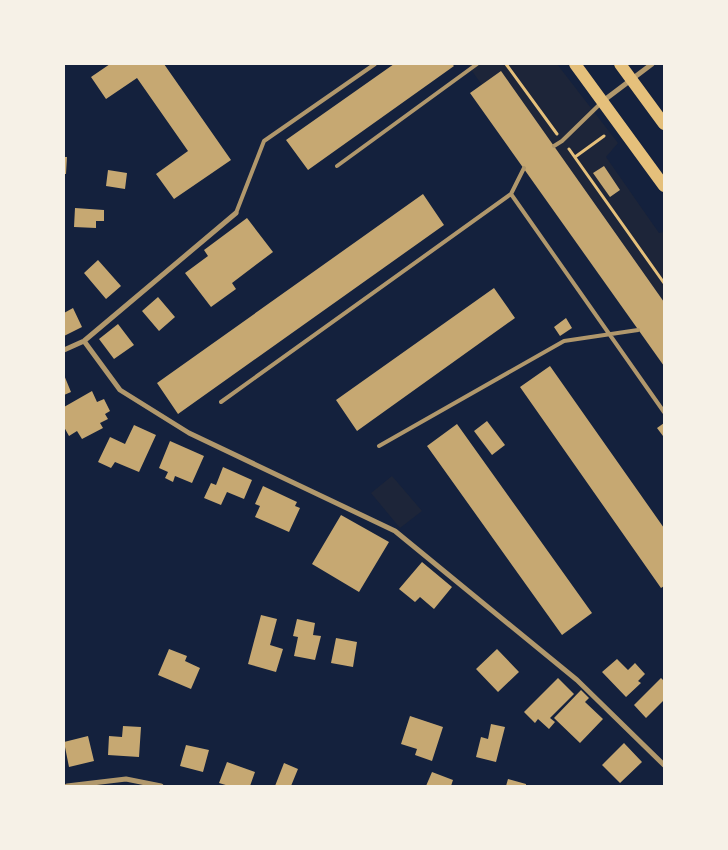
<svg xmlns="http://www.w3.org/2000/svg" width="728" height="850" font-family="'Exo 2',sans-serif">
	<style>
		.green { fill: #1d2539 }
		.building { fill: #c6a872 }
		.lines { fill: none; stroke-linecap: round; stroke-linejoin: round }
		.path { stroke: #e5c07b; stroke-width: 3 }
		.service { stroke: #b1986c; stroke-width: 4 }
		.minor { stroke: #b1986c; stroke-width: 5 }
		.primary { stroke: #e5c07b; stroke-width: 12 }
	</style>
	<rect width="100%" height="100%" fill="#14213d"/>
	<path class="green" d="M 467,64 L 557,64 L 618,143 L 606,157 L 659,233 L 664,232 L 664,302 L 501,72 L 482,85 Z
		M 392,476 L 422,511 L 400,528 L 371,493 Z"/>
	<path class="building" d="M 110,64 L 164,64 L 231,160 L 174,199 L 156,174 L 188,151 L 137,78 L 106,99 L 91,77 Z
		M 394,64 L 452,64 L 454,66 L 308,170 L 286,140 Z
		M 501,71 L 664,302 L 664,366 L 470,93 Z
		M 64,157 L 67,157 L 66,174 L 64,174 Z
		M 604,166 L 620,190 L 610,197 L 593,173 Z
		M 108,170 L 127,173 L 125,189 L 106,186 Z
		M 423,194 L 444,225 L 178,414 L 157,383 Z
		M 75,208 L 104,210 L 104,221 L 96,221 L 96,228 L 74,227 Z
		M 247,218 L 273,252 L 232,283 L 236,289 L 211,307 L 185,273 L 208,256 L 204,250 Z
		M 98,260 L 121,286 L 106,299 L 84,273 Z
		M 494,288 L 515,318 L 357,431 L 336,400 Z
		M 158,297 L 175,317 L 159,331 L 142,311 Z
		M 73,308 L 82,327 L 64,336 L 64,313 Z
		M 566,318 L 572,328 L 560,336 L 554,327 Z
		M 118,324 L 134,345 L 114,359 L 99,339 Z
		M 550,366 L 664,528 L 664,586 L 661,588 L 520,387 Z
		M 64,375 L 71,392 L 64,395 Z
		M 92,391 L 97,402 L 104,399 L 110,411 L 105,414 L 108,419 L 100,423 L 103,428 L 82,439 L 77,431 L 69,436 L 64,427 L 64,407 Z
		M 487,421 L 505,445 L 492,455 L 474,431 Z
		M 664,423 L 664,435 L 663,436 L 657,428 Z
		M 457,424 L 592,613 L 562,635 L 427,446 Z
		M 134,425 L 156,435 L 139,472 L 115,462 L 111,468 L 98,462 L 110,437 L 125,444 Z
		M 170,441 L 204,456 L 192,483 L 175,476 L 173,482 L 165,478 L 168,472 L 159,468 Z
		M 223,467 L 252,480 L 244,499 L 227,492 L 221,505 L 204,498 L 211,483 L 216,485 Z
		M 263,486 L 297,502 L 295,506 L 300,508 L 289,532 L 255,517 L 260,506 L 255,504 Z
		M 341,515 L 389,542 L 359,592 L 312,564 Z
		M 422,562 L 452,587 L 434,609 L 420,597 L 415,602 L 399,589 Z
		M 261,615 L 277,619 L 270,645 L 283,649 L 276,672 L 248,664 Z
		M 297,619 L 315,623 L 313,635 L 321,636 L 315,660 L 294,656 L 298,637 L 293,636 Z
		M 336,638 L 357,642 L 353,667 L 331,663 Z
		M 169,649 L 187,656 L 185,661 L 200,668 L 191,689 L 158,675 Z
		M 497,649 L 519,672 L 498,692 L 476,669 Z
		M 617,659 L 628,670 L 635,663 L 645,674 L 638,681 L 641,683 L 626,697 L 602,672 Z
		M 558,678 L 574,694 L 550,718 L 555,722 L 549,729 L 538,719 L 535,723 L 524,712 Z
		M 661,678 L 664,681 L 664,700 L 646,718 L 634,705 Z
		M 581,690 L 589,698 L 585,702 L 603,719 L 580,743 L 554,718 Z
		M 410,716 L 443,727 L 432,761 L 415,755 L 417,749 L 401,744 Z
		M 491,724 L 505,727 L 496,762 L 476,757 L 481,737 L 488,739 Z
		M 123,726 L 141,727 L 139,757 L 108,755 L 109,736 L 122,737 Z
		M 88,736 L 94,761 L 69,767 L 64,742 Z
		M 624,743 L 642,762 L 620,783 L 602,765 Z
		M 186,745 L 209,750 L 203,772 L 180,766 Z
		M 227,762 L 255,772 L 250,786 L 229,786 L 219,783 Z
		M 284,763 L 298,769 L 291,786 L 275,786 Z
		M 432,772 L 453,780 L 451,786 L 426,786 Z
		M 508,779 L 526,784 L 526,786 L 506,786 Z"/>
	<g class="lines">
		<path class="path" d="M 506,64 L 557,134
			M 569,149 L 664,283
			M 575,157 L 604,136"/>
		<path class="service" d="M 554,146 L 562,141 L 600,104
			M 337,166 L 477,64
			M 524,168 L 511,194 L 664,412
			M 236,213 L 264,141 L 375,64
			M 221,402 L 511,194
			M 379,446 L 564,341 L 638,330"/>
		<path class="minor" d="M 603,101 L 652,64
			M 84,341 L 120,390 L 189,433 L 395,531 L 577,680 L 664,765
			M 64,350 L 84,341 L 236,213
			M 67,786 L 126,779 L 161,786"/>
		<path class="primary" d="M 575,64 L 664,186
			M 620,64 L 664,124"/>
	</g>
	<rect width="728" height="850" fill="none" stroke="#f6f1e7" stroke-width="130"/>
</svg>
